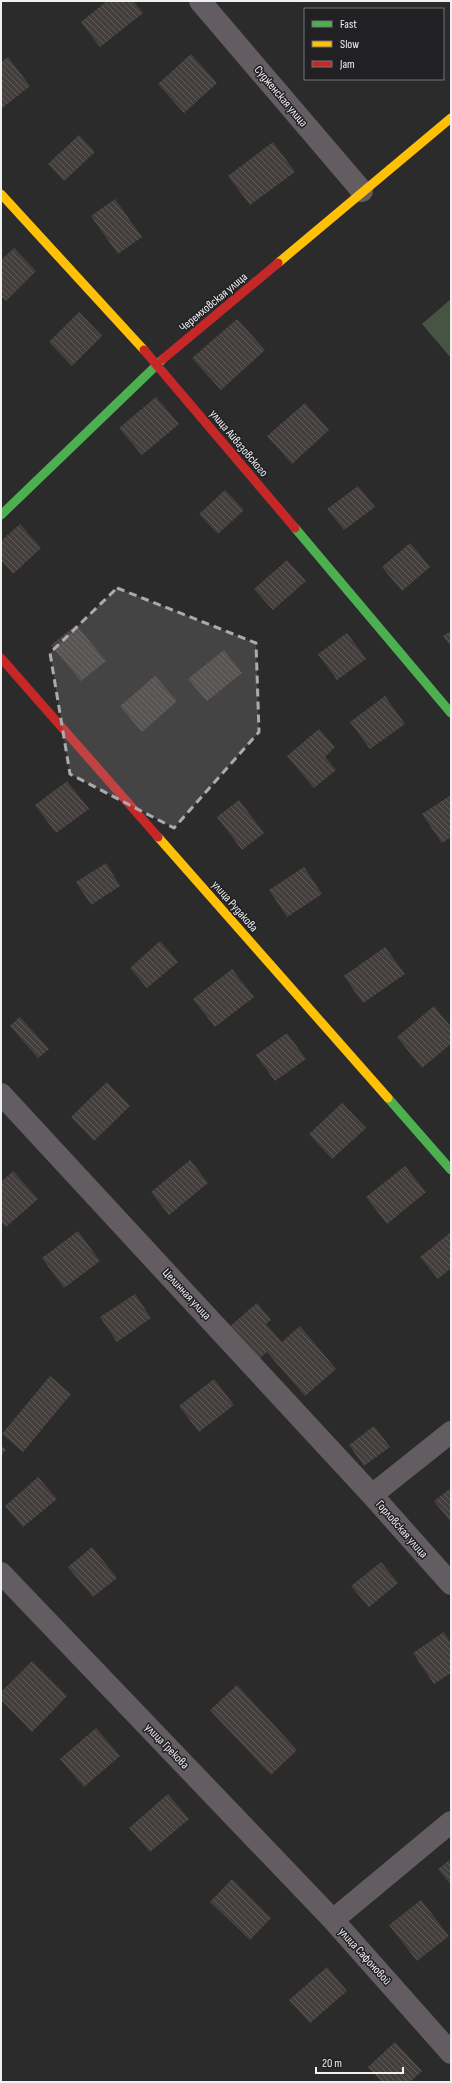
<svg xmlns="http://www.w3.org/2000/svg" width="452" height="2083" font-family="'Sofia Sans Condensed',sans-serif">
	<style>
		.pitch { fill: #475442 }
		.building { fill: url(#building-back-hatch) }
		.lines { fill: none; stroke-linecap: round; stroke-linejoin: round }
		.street { stroke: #635c61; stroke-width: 22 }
		.fast { stroke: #4caf50; stroke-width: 9 }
		.slow { stroke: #ffc107; stroke-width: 9 }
		.jam { stroke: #c62828; stroke-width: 9 }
		.marked { fill: #aaabac; fill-opacity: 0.2; stroke: #aaabac; stroke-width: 3; stroke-dasharray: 8 5; stroke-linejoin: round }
		.labels { text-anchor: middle; stroke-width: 3; stroke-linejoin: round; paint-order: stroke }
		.street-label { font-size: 12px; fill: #eff0f1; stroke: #212124 }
	</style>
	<defs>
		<pattern id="building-back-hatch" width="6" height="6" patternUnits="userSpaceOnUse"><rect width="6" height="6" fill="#443f3c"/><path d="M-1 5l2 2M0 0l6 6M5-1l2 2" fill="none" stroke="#5f5b59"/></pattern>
	</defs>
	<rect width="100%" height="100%" fill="#2b2b2c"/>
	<path class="pitch" d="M 451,299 L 451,358 L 422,324 Z"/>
	<path class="building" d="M 107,1 L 133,1 L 143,13 L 100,47 L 81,22 Z
		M 191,54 L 217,83 L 184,113 L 158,84 Z
		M 8,57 L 30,86 L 1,109 L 1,62 Z
		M 79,135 L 95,152 L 64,181 L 48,164 Z
		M 273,142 L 295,172 L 250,205 L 228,176 Z
		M 115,199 L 142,237 L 118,254 L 91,216 Z
		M 14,248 L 36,271 L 6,301 L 1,296 L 1,260 Z
		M 79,312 L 102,336 L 72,366 L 49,342 Z
		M 237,319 L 265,350 L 221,390 L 192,358 Z
		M 156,397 L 179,424 L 142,455 L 119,428 Z
		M 305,403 L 329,430 L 292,464 L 267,436 Z
		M 358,486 L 375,507 L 344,530 L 327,509 Z
		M 225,490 L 244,510 L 218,534 L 199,514 Z
		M 20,524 L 41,548 L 13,574 L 1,560 L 1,541 Z
		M 410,543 L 430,567 L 402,591 L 382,567 Z
		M 287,560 L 306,581 L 273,610 L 254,589 Z
		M 76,625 L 106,661 L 81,681 L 51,645 Z
		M 451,631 L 451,647 L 443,636 Z
		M 347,633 L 366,659 L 337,680 L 318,654 Z
		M 224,650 L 242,673 L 207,701 L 188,679 Z
		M 155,676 L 177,701 L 142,732 L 120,706 Z
		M 385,696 L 405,724 L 370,749 L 350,722 Z
		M 319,729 L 335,747 L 325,757 L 336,770 L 314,788 L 287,756 Z
		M 67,781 L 89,809 L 56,833 L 35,805 Z
		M 451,795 L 451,837 L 442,843 L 422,814 Z
		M 239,800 L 264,833 L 242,850 L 217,817 Z
		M 106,863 L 120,886 L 91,905 L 76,882 Z
		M 304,867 L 322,894 L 287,917 L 269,890 Z
		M 160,941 L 178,962 L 147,988 L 130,968 Z
		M 385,947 L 405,974 L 363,1003 L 344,976 Z
		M 232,969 L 254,997 L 215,1027 L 193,999 Z
		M 434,1006 L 451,1027 L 451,1044 L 422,1068 L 397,1037 Z
		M 20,1017 L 49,1049 L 38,1058 L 10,1026 Z
		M 287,1033 L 306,1059 L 275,1081 L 256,1055 Z
		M 107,1082 L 130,1106 L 94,1141 L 71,1117 Z
		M 342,1103 L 366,1128 L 332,1159 L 309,1134 Z
		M 190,1160 L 208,1183 L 169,1215 L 151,1192 Z
		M 405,1166 L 426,1192 L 387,1224 L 366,1197 Z
		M 13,1171 L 38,1199 L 6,1227 L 1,1222 L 1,1182 Z
		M 78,1231 L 100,1261 L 64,1288 L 42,1258 Z
		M 451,1232 L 451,1268 L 438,1279 L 420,1257 Z
		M 135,1294 L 151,1318 L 117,1342 L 100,1317 Z
		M 257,1303 L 271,1320 L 266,1324 L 282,1342 L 300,1326 L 336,1369 L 305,1396 L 267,1352 L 257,1361 L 228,1328 Z
		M 50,1376 L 71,1394 L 23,1452 L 2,1434 Z
		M 214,1379 L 234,1405 L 199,1432 L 179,1406 Z
		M 374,1426 L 390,1447 L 364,1466 L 349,1445 Z
		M 1,1445 L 6,1450 L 1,1456 Z
		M 38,1477 L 57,1499 L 23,1527 L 5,1506 Z
		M 451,1488 L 451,1522 L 434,1501 Z
		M 92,1547 L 117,1578 L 93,1597 L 68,1567 Z
		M 381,1562 L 398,1583 L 369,1607 L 351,1586 Z
		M 444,1632 L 451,1643 L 451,1673 L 434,1684 L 413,1653 Z
		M 32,1661 L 67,1696 L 32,1732 L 1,1700 L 1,1692 Z
		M 237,1685 L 297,1750 L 271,1775 L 210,1710 Z
		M 96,1728 L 120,1756 L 84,1787 L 60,1759 Z
		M 168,1794 L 189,1819 L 150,1852 L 129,1828 Z
		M 451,1859 L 451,1885 L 438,1869 Z
		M 232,1879 L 271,1918 L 250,1940 L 210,1902 Z
		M 421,1900 L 449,1936 L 417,1961 L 389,1925 Z
		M 327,1967 L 347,1991 L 310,2023 L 289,2000 Z
		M 395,2042 L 422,2071 L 410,2082 L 382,2082 L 368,2067 Z"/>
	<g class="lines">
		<path class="street" d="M 200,1 L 362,191
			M 1,1094 L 372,1495
			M 451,1432 L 372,1495 L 451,1584
			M 1,1573 L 333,1920
			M 451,1822 L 333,1920 L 451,2053"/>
		<path class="fast" d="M 1,515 L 163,359
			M 295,528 L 451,713
			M 388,1098 L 451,1170"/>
		<path class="slow" d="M 1,194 L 144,350
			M 278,263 L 451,118
			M 158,837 L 388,1098"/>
		<path class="jam" d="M 144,350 L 295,528
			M 163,359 L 278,263
			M 1,658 L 158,837"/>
	</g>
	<path class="marked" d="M 117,588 L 256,643 L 259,732 L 174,828 L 70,774 L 50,653 Z"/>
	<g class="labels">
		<g class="street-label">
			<text transform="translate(281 96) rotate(50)" y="4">Судженская улица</text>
			<text transform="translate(213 302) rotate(-40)" y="4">Черемховская улица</text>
			<text transform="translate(239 443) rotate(50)" y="4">улица Айвазовского</text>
			<text transform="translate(235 906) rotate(49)" y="4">улица Рудакова</text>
			<text transform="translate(187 1294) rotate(47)" y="4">Целинная улица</text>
			<text transform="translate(402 1529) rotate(49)" y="4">Горловская улица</text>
			<text transform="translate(167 1746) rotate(46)" y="4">улица Грекова</text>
			<text transform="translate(365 1956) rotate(48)" y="4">улица Сафоновой</text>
		</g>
	</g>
	<rect width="452" height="2083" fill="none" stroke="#eff0f1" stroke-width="4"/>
	<rect x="304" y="8" width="140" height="72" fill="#212124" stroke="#737476"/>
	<rect x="312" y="21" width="20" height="6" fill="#4caf50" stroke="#737476"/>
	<text x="340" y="28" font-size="12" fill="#eff0f1">Fast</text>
	<rect x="312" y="41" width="20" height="6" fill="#ffc107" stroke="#737476"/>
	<text x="340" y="48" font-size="12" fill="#eff0f1">Slow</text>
	<rect x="312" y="61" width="20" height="6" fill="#c62828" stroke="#737476"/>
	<text x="340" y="68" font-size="12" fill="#eff0f1">Jam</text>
	<path d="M316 2067v6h87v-6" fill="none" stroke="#eff0f1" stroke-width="2"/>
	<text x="322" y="2067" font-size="12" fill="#eff0f1" stroke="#212124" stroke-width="3" paint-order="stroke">20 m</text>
</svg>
